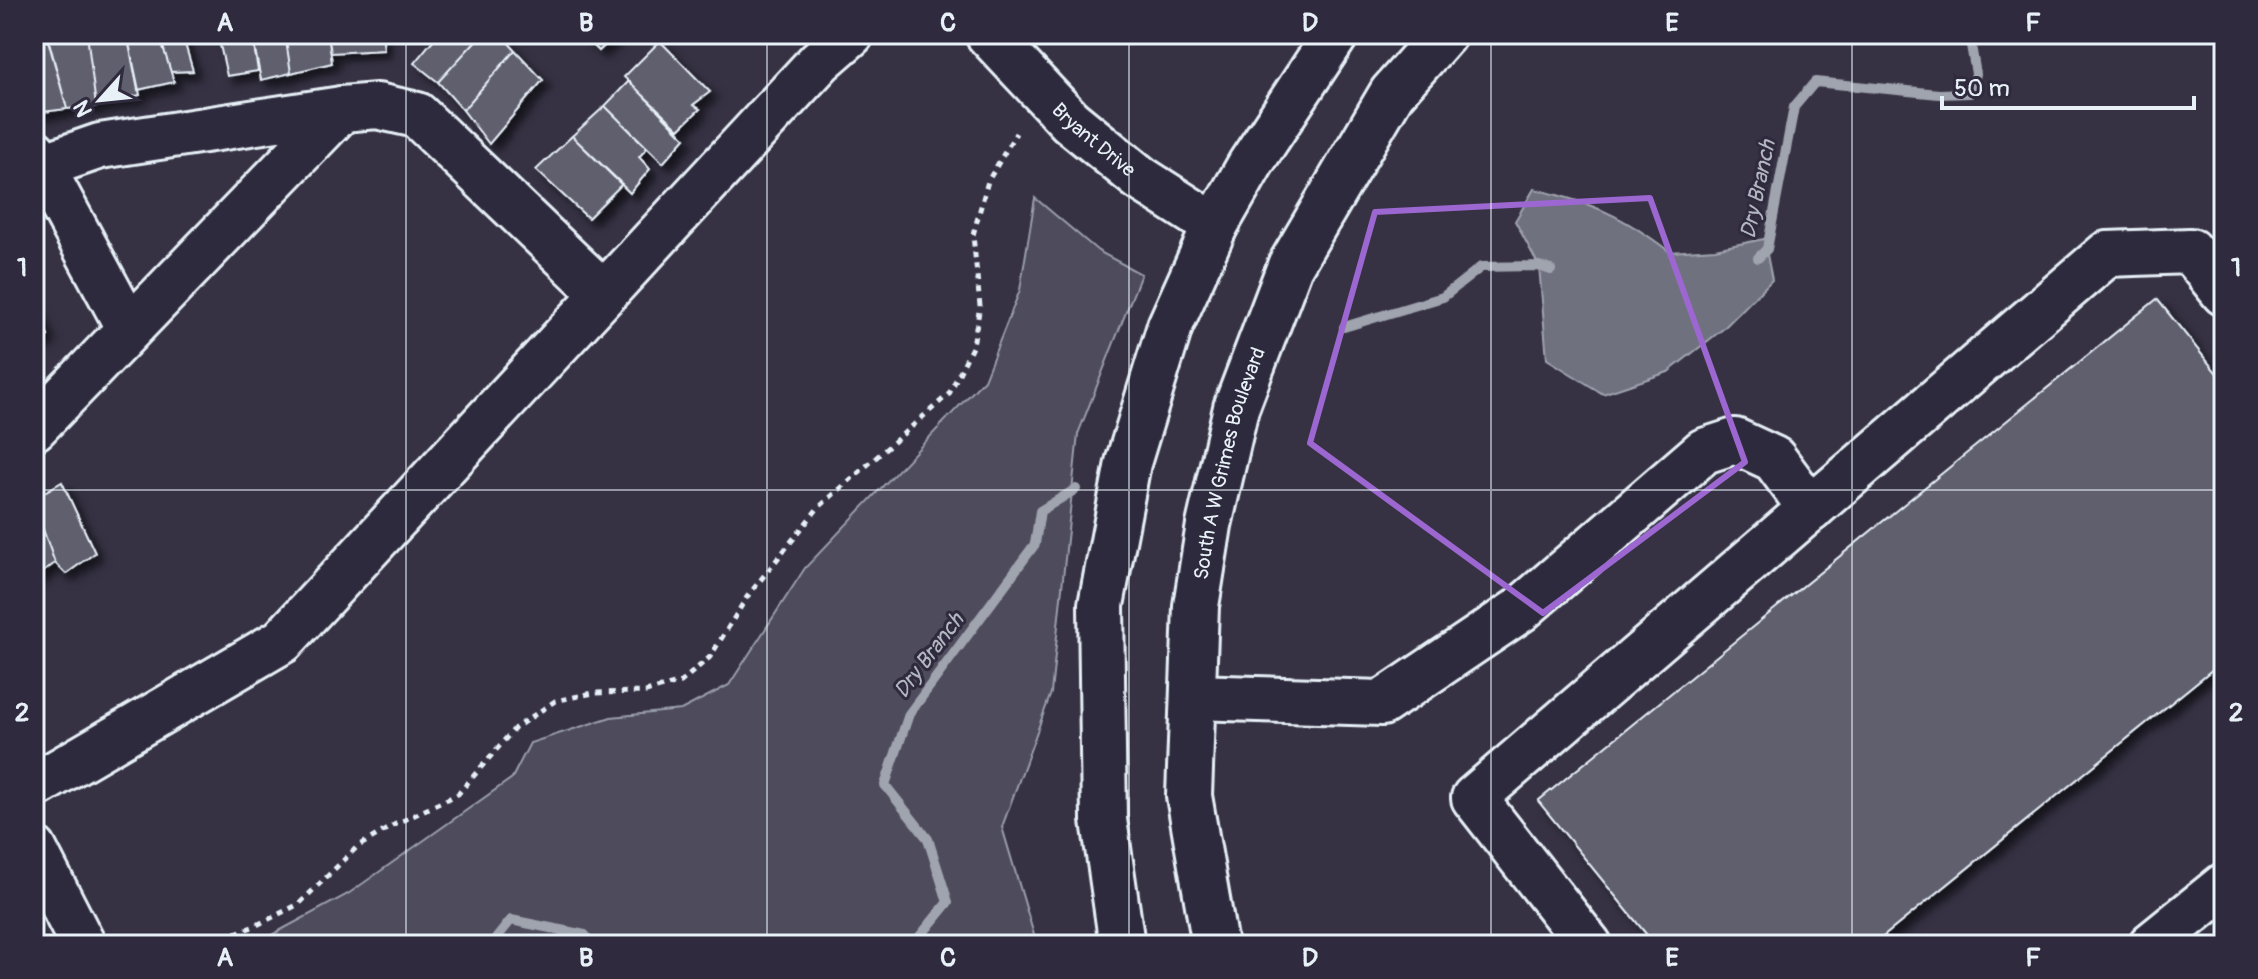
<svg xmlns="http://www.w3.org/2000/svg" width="2258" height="979" font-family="Pangolin,sans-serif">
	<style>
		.green { fill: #4d4b5c; stroke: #9a9eaa; stroke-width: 2 }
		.water { fill: #70717f; stroke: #a0a4af; stroke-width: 2 }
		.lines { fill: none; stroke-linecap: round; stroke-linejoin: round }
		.stream { stroke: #a0a4af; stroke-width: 10 }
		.building { fill: #605e6e; stroke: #e8f1f8; stroke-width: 2; filter: url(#shadow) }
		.minor-casing { stroke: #e8f1f8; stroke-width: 50 }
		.major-casing { stroke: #e8f1f8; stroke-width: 50 }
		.path { stroke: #e8f1f8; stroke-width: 5; stroke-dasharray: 6 6; stroke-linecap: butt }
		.minor { stroke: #2f2a3d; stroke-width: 44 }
		.major { stroke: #2f2a3d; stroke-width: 44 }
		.marked { fill: none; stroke: #9c67d0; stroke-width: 6; stroke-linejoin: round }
		.grid { fill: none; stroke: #e8f1f8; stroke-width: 2; stroke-opacity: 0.55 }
		.labels { text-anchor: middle; stroke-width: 6; stroke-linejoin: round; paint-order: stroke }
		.street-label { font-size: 20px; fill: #e8f1f8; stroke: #2f2a3d }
		.water-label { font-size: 22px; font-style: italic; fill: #b2b7c2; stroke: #2f2a3d }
		.neatline { fill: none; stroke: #e8f1f8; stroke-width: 3 }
		.grid-label { font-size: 26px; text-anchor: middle; font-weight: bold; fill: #e8f1f8 }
	</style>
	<defs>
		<filter id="shadow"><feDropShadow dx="7" dy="7" stdDeviation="4" flood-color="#0009"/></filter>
	</defs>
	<rect width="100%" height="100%" fill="#363244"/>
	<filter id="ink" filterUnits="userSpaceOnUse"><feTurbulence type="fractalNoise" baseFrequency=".0125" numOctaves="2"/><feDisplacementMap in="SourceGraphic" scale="16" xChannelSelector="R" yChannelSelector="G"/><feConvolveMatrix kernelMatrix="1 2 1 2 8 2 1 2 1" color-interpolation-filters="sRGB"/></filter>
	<g filter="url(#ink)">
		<path class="green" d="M 1035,198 L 1098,251 L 1141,274 L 1078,434 L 1051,693 L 1002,827 L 1037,945 L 253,945 L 348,894 L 512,778 L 530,743 L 611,717 L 681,710 L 729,685 L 805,568 L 984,380 L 1020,290 Z"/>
		<path class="water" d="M 1534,189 C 1592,203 1622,215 1670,252 L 1715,249 L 1764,239 L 1772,280 L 1723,329 L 1668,372 L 1603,394 L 1547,359 L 1539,266 L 1515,221 Z"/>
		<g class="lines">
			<path class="stream" d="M 1758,258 L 1767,249 L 1794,107 L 1815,82 L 1939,94 L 1970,93 L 1976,74 L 1969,34
				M 1344,327 L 1443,297 L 1481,267 L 1539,266 L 1551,270
				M 491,945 L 511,920 L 585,935 L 592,945
				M 913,945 L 948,902 L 928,839 L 885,785 L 909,714 L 1035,544 L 1040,511 L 1076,489"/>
		</g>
		<path class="building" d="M 34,34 L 47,34 L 67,109 L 34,113 Z
			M 65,34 L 87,34 L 96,106 L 67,109 L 48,40 Z
			M 87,34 L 127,34 L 140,95 L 96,106 Z
			M 127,34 L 159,34 L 174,82 L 138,90 Z
			M 159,34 L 182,34 L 193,71 L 171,72 Z
			M 213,34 L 252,34 L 258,71 L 227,76 L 218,36 Z
			M 252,34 L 285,34 L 291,73 L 261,80 Z
			M 285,34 L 328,34 L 332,63 L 291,73 Z
			M 328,34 L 382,34 L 384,50 L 331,53 Z
			M 438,34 L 482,34 L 438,82 L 414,63 Z
			M 482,34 L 501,34 L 515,50 L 463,110 L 438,82 Z
			M 582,34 L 617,34 L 599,51 Z
			M 660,41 L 710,92 L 693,105 L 700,109 L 679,129 L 624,77 Z
			M 515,50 L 543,80 L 489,144 L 463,110 Z
			M 629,81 L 685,138 L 663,163 L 605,106 Z
			M 605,106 L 647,148 L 639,157 L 650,169 L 630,193 L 572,136 Z
			M 572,136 L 622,184 L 588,218 L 536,170 Z
			M 2157,299 L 2224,382 L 2224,660 L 1873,945 L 1655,945 L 1538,801 Z
			M 34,302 L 48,336 L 34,344 Z
			M 62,482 L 95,553 L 66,574 L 55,563 L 34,504 L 34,498 Z
			M 34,504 L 55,563 L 34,579 Z"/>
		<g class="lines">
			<g class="minor-casing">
				<g id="minor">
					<path id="s1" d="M 988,34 L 1070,121 L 1140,178 L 1215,226"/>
					<path d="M 34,152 L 129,329"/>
					<path d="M 42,166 L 100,146 L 342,109"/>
					<path d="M 34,428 L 342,109 L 377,106 L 417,115 L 603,293"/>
					<path d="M 1193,697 L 1382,703 L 1520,610 L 1704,451 L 1735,441 L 1774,459 L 1811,509"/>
					<path d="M 34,786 L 282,641 L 820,61 L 851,34"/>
					<path d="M 34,849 L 83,945"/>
					<path d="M 1589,945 L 1474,798 L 2107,254 L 2190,251 L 2224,293"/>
					<path d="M 2151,945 L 2224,886"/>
				</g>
			</g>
			<g class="major-casing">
				<g id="major">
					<path d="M 1122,945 L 1104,820 L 1101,605 L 1128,463 L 1170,326 L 1215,226 L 1251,163 L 1336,34"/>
					<path id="s2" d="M 1215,945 L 1189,796 L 1196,606 L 1209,525 L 1236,408 L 1290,266 L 1392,93 L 1444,34"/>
				</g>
			</g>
			<path class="path" d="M 201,945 L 255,926 L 299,904 L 357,847 L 394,825 L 458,794 L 515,728 L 555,701 L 593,693 L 646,692 L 681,682 L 710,657 L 747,597 L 818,508 L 949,394 L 973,345 L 980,306 L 973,235 L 988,181 L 1016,133"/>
			<use href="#minor" class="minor"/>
			<use href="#major" class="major"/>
		</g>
	</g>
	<path class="marked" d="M 1650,198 L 1745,462 L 1543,613 L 1310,443 L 1375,212 Z"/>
	<path class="grid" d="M 406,34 L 406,945M 767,34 L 767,945M 1129,34 L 1129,945M 1491,34 L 1491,945M 1852,34 L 1852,945M 34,490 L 2224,490"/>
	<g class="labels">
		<g class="street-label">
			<text dy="7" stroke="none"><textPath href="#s1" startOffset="150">Bryant Drive</textPath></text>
			<text dy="7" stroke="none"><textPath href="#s2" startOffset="488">South A W Grimes Boulevard</textPath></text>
		</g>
		<g class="water-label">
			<text transform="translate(1757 189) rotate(-78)" y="8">Dry Branch</text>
			<text transform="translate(928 655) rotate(-53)" y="8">Dry Branch</text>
		</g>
	</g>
	<rect width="2258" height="979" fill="none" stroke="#2f2a3d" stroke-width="88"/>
	<g transform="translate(100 100) rotate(243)" stroke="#2f2a3d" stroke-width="6" paint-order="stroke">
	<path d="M0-6L14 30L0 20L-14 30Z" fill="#e8f1f8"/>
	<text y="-12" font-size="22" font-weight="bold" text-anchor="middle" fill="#e8f1f8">N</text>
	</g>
	<path d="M1942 96v12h252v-12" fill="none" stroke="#e8f1f8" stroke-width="4"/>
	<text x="1954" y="96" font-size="24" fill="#e8f1f8" stroke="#2f2a3d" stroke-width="6" paint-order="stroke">50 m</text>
	<rect x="44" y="44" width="2170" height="891" class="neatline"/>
	<g class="grid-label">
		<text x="225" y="31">A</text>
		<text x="586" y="31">B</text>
		<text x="948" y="31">C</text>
		<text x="1310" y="31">D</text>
		<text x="1672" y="31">E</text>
		<text x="2033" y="31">F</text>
		<text x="22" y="276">1</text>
		<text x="2236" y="276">1</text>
		<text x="22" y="721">2</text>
		<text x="2236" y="721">2</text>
		<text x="225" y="966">A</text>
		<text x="586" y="966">B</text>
		<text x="948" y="966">C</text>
		<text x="1310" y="966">D</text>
		<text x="1672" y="966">E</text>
		<text x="2033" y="966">F</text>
	</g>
</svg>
